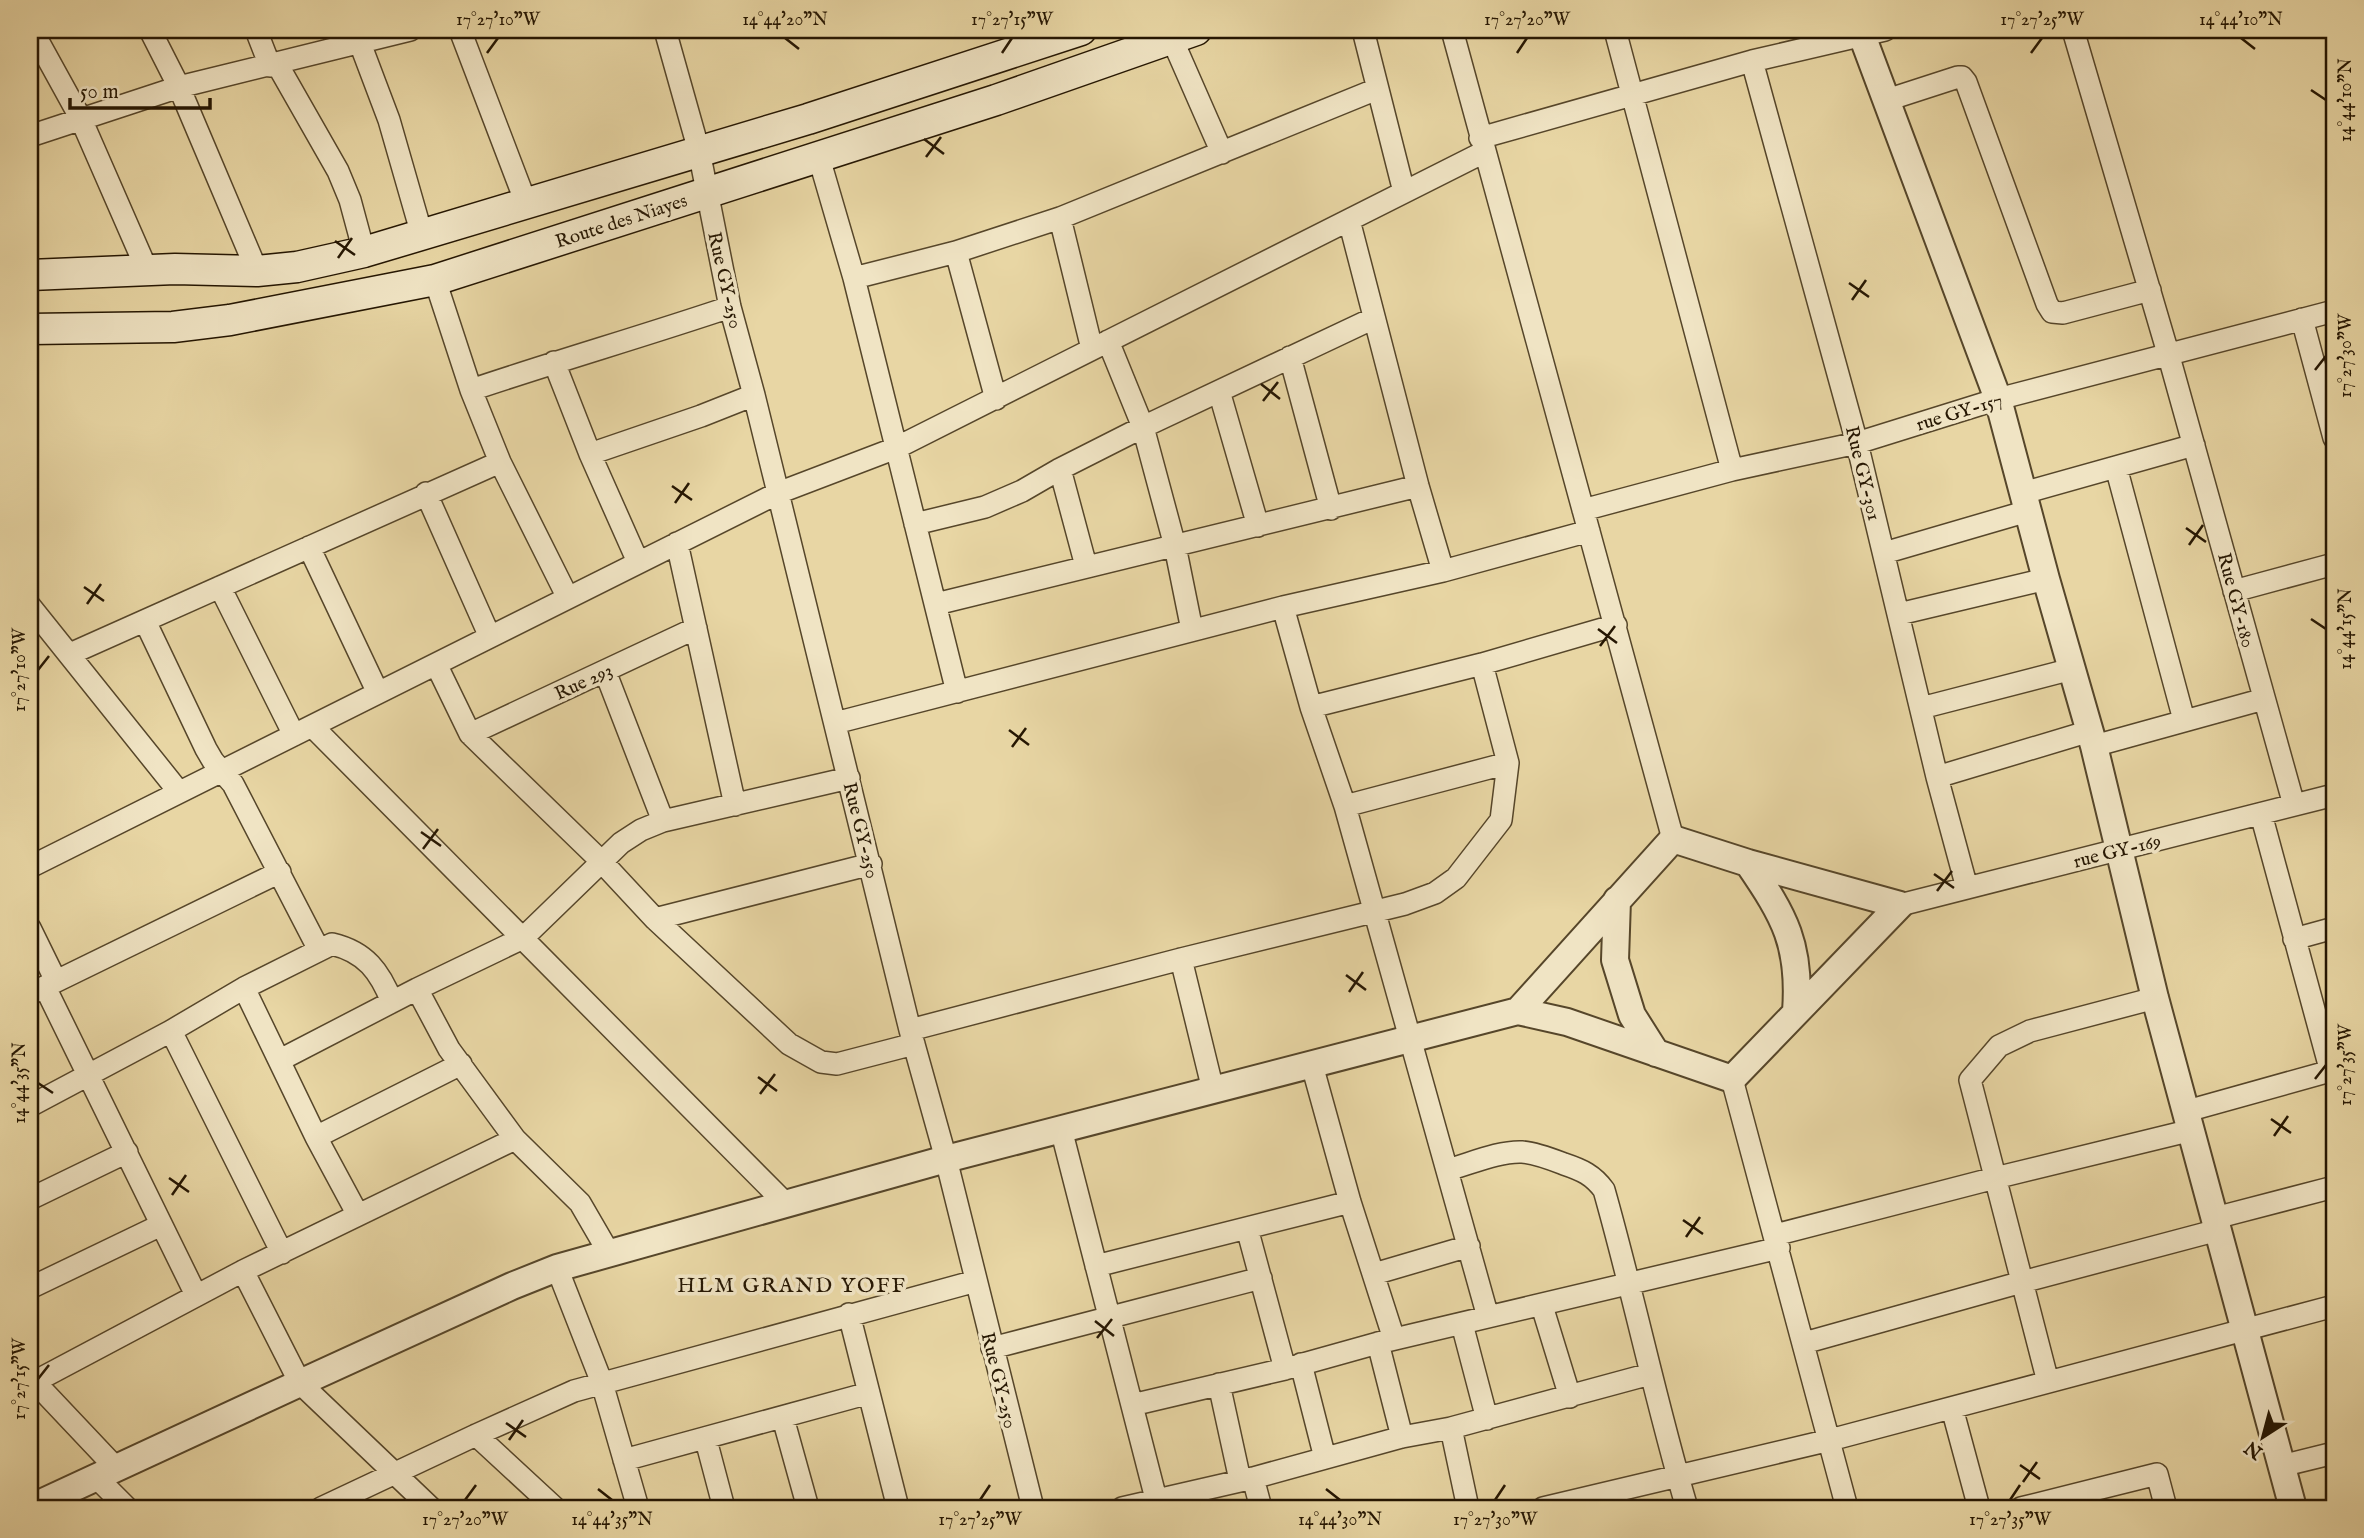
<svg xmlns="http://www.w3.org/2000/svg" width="2364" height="1538" font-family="'IM FELL English',serif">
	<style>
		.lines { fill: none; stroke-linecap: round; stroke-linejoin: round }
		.minor-casing { stroke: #56462a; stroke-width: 24 }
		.tertiary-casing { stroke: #56462a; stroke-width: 30 }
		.secondary-casing { stroke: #251602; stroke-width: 33 }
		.minor { stroke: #f0e4c4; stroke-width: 21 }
		.tertiary { stroke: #f0e4c4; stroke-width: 26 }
		.secondary { stroke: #f0e4c4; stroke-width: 30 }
		.ticks { fill: none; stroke: #251602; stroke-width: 2.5 }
		.labels { text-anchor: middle; stroke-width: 7; stroke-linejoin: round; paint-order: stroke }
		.street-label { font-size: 19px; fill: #251602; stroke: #f0e4c4 }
		.neighbourhood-label { font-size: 21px; letter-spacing: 2px; fill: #251602; stroke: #f0e4c4 }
		.neatline { fill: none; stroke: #251602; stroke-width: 2.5 }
		.ticks-label { font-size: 18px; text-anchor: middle; fill: #251602 }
	</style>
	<rect width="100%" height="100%" fill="#e8d6a4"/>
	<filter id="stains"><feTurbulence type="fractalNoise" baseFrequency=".00286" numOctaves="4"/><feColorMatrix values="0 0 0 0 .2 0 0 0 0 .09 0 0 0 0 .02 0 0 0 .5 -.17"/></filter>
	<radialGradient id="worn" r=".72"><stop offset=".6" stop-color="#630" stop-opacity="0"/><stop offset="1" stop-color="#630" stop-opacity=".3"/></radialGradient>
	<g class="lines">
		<g class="minor-casing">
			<path id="minor" d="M 32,30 L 81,119 L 147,270
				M 150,30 L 179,87 L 257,271
				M 256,30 L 270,66
				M 355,30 L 389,120 L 422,235
				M 460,30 L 526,203
				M 665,30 L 699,151 L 730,307 L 754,395 L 910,1030 L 946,1159 L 1033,1508
				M 1363,30 L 1404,192
				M 1452,30 L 1673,839
				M 1615,30 L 1732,470
				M 2073,30 L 2168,353 L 2294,805
				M 1172,39 L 1222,153
				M 1752,61 L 1857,443 L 1937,777 L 1967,888
				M 277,64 L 338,171 L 350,200 L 364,252
				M 1887,100 L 1958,77 L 1962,77 L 1966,82 L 2047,304 L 2052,312 L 2063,313 L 2150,290
				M 30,136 L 179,87 L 410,30
				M 1480,138 L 1752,61 L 1885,30
				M 819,158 L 854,278 L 957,692
				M 1060,218 L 1092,349
				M 1349,220 L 1418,486 L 1443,571
				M 956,252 L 996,399
				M 854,278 L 956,252 L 1060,218 L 1377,89
				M 435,280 L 471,390 L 500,462 L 568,598
				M 2302,319 L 2334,438
				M 1108,341 L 1143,427 L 1175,546 L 1192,630
				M 1290,357 L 1331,509
				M 554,362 L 590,454 L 638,562
				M 471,390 C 557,361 644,336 730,307
				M 1219,391 L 1258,526
				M 590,454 L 701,416 L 754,395
				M 2116,467 L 2184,720
				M 1060,469 L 1086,566
				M 426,493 L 490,637
				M 2023,493 L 2194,445
				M 1583,510 L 1732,470 L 1857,443 L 1998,399 L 2334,311
				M 915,524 L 985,507 L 1022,491 L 1060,469 L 1143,427 L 1374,318
				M 677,543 L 735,805
				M 309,547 L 378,693
				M 1884,553 L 2028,511
				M 220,587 L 294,735
				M 2234,591 L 2334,564
				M 936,604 L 1418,486
				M 30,606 L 179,792
				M 1283,607 L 1311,707 L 1345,806 L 1488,1317
				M 1899,614 L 2046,579
				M 145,621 L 206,749 L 213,761 L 233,784 L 319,950
				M 70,654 L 500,462
				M 436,664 L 470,734 L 601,861 L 655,919 L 789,1044 L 821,1062 L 837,1064 L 914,1044
				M 605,671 L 663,821
				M 1311,707 L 1482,664 L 1616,625
				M 1921,708 L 2072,669
				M 835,723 L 1283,607 L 1443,571 L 1589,531
				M 312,726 L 785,1203
				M 470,734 L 696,628
				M 2094,746 L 2264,699
				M 1937,777 L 2090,731
				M 1345,806 L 1508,763
				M 2261,814 L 2331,1072
				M 30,867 L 778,493 L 896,448 L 1484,152
				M 1900,905 L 2334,795
				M 655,919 L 871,864
				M 30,928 L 56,981
				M 2294,939 L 2334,928
				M 1181,959 L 1213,1090
				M 45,987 L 196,1295
				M 244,988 L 316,1137 L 358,1215
				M 417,989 L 449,1049 L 515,1139 L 580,1203 L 609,1253
				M 30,994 L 280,872
				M 910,1030 L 1181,959 L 1405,904 L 1435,893 L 1456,878 L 1501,820 L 1508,763 L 1482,664
				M 171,1031 L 282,1253
				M 280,1060 L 417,989 L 523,938 L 621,843 L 641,830 L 663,821 L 849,778
				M 1312,1065 L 1350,1202 L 1394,1339
				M 1732,1079 L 1847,1508
				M 30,1106 L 171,1031 L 244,988 L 332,944 C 366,952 380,972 392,1002
				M 2187,1111 L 2334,1070
				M 1061,1129 L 1156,1499
				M 316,1137 L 461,1064
				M 1447,1170 C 1470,1164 1498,1151 1522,1152 C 1536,1153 1551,1159 1564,1164 C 1582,1170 1593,1175 1604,1190 C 1634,1296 1656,1403 1687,1508
				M 30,1199 L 127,1152
				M 2215,1218 L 2334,1187
				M 1247,1228 L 1285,1369
				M 1775,1235 L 1995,1178 L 2192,1130
				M 1096,1266 L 1350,1202
				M 557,1268 L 602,1383 L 638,1508
				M 243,1271 L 300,1383 L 431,1508
				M 1374,1274 L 1469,1246
				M 30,1288 L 161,1225
				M 1542,1306 L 1570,1397
				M 849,1314 L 898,1508
				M 1462,1324 L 1487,1419
				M 1378,1343 L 1402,1437
				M 1804,1343 L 2022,1282 L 2218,1230
				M 992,1348 L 1261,1278
				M 1301,1364 L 1325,1458
				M 30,1377 L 115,1467
				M 34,1382 L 243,1271 L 515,1139
				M 2048,1382 L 1970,1080 L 1999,1046 L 2030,1031 L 2155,998
				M 1219,1384 L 1240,1480
				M 1132,1405 L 1285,1369 L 1378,1343 L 1779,1248
				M 1952,1408 L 1979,1508
				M 783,1418 L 808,1508
				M 1451,1428 L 1468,1508
				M 476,1435 L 555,1508
				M 706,1440 L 724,1508
				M 624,1460 L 869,1393
				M 2281,1466 L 2334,1453
				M 95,1476 L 127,1508
				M 1253,1478 L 1261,1508
				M 321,1508 L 476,1435 L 574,1391 L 976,1281
				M 1122,1508 L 1253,1478 L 1402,1437 L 1451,1428 L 1650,1374
				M 1543,1508 L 1830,1440 L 2334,1306
				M 2021,1508 L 2157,1474 L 2166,1508"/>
		</g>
		<g class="tertiary-casing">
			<path id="tertiary" d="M 1860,30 L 1998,399 L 2046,579 L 2094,746 L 2155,998 L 2293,1508
				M 1748,863 C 1785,917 1801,945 1796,1012
				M 1617,900 L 1615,960 L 1632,1015 L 1656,1053
				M 30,1508 L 300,1383 L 512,1286 L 557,1268 L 946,1159 L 1518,1011 L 1567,1022 L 1732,1079 L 1900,905 L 1748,863 L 1673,839 L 1518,1011"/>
		</g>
		<g class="secondary-casing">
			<path id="secondary" d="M 30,275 L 175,269 L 257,271 L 297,267 L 364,252 L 808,119 L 1081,30
				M 30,329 L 173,327 L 230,320 L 435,280 L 996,100 L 1196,30"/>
		</g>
		<use href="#minor" class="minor"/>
		<use href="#tertiary" class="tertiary"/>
		<use href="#secondary" class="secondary"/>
	</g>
	<path class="ticks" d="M 785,38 L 799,49M 2241,38 L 2255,49M 487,53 L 498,38M 1002,53 L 1012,38M 1517,53 L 1527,38M 2031,53 L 2042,38M 2311,90 L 2326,100M 924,139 L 944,154M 926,157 L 941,137M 335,241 L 355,255M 338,258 L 352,238M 1849,283 L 1869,297M 1852,300 L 1866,280M 2315,370 L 2326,356M 1261,384 L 1280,399M 1263,401 L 1278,382M 672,486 L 692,500M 675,503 L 689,483M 2186,528 L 2206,542M 2189,545 L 2203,525M 84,587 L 104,601M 87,604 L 101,584M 2311,619 L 2326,629M 1598,629 L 1617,643M 1600,646 L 1615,626M 38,670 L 49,656M 1009,730 L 1029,745M 1012,747 L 1026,728M 421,832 L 441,846M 423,849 L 438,829M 1934,874 L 1954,888M 1937,891 L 1952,871M 1346,975 L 1366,990M 1349,992 L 1363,972M 758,1077 L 777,1091M 2315,1079 L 2326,1065M 38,1083 L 53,1093M 760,1094 L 775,1074M 2271,1119 L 2291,1133M 2274,1136 L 2288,1116M 169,1178 L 189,1192M 172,1195 L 186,1175M 1683,1220 L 1703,1234M 1686,1237 L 1700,1217M 1095,1321 L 1114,1336M 1097,1338 L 1112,1319M 38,1379 L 49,1365M 506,1423 L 526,1437M 509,1440 L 523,1420M 2020,1465 L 2040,1479M 2023,1482 L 2037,1462M 598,1489 L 612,1500M 1326,1489 L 1340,1500M 465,1500 L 476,1485M 980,1500 L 990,1485M 1495,1500 L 1505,1485M 2010,1500 L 2020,1485"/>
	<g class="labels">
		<g class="street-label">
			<text transform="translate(621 220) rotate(-18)" y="7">Route des Niayes</text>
			<text transform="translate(726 280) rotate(77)" y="7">Rue GY-250</text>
			<text transform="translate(1959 411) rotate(-17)" y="7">rue GY-157</text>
			<text transform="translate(1864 473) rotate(76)" y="7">Rue GY-301</text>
			<text transform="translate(2237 600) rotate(75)" y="7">Rue GY-180</text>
			<text transform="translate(583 681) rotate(-25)" y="7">Rue 293</text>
			<text transform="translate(862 830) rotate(76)" y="7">Rue GY-250</text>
			<text transform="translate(2117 850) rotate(-14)" y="7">rue GY-169</text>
			<text transform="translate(1000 1380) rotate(76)" y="7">Rue GY-250</text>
		</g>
		<g class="neighbourhood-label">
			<text x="792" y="1292">HLM GRAND YOFF</text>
		</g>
	</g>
	<rect width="2364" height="1538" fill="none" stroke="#e8d6a4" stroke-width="77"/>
	<g transform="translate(2263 1437) rotate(216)" stroke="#f0e4c4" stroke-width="5" paint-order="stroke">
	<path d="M0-5L12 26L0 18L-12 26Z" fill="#251602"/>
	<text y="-10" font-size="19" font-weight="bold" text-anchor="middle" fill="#251602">N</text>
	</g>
	<path d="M70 98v10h140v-10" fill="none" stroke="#251602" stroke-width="3.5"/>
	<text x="80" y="98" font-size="21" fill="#251602" stroke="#f0e4c4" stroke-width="5" paint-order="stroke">50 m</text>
	<rect x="38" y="38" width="2288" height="1462" class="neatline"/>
	<g class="ticks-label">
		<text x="498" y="25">17°27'10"W</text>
		<text x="785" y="25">14°44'20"N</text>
		<text x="1012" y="25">17°27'15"W</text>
		<text x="1527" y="25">17°27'20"W</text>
		<text x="2042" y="25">17°27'25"W</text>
		<text x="2241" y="25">14°44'10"N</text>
		<text transform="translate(2345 100) rotate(-90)" y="6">14°44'10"N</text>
		<text transform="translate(2345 356) rotate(-90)" y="6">17°27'30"W</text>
		<text transform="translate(2345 629) rotate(-90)" y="6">14°44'15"N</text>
		<text transform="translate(19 670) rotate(-90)" y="6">17°27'10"W</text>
		<text transform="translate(2345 1065) rotate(-90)" y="6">17°27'35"W</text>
		<text transform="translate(19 1083) rotate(-90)" y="6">14°44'35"N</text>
		<text transform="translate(19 1379) rotate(-90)" y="6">17°27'15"W</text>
		<text x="465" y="1525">17°27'20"W</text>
		<text x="612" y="1525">14°44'35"N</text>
		<text x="980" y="1525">17°27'25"W</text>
		<text x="1340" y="1525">14°44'30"N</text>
		<text x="1495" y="1525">17°27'30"W</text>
		<text x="2010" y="1525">17°27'35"W</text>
	</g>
	<rect width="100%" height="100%" filter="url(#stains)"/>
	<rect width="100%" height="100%" fill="url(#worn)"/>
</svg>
